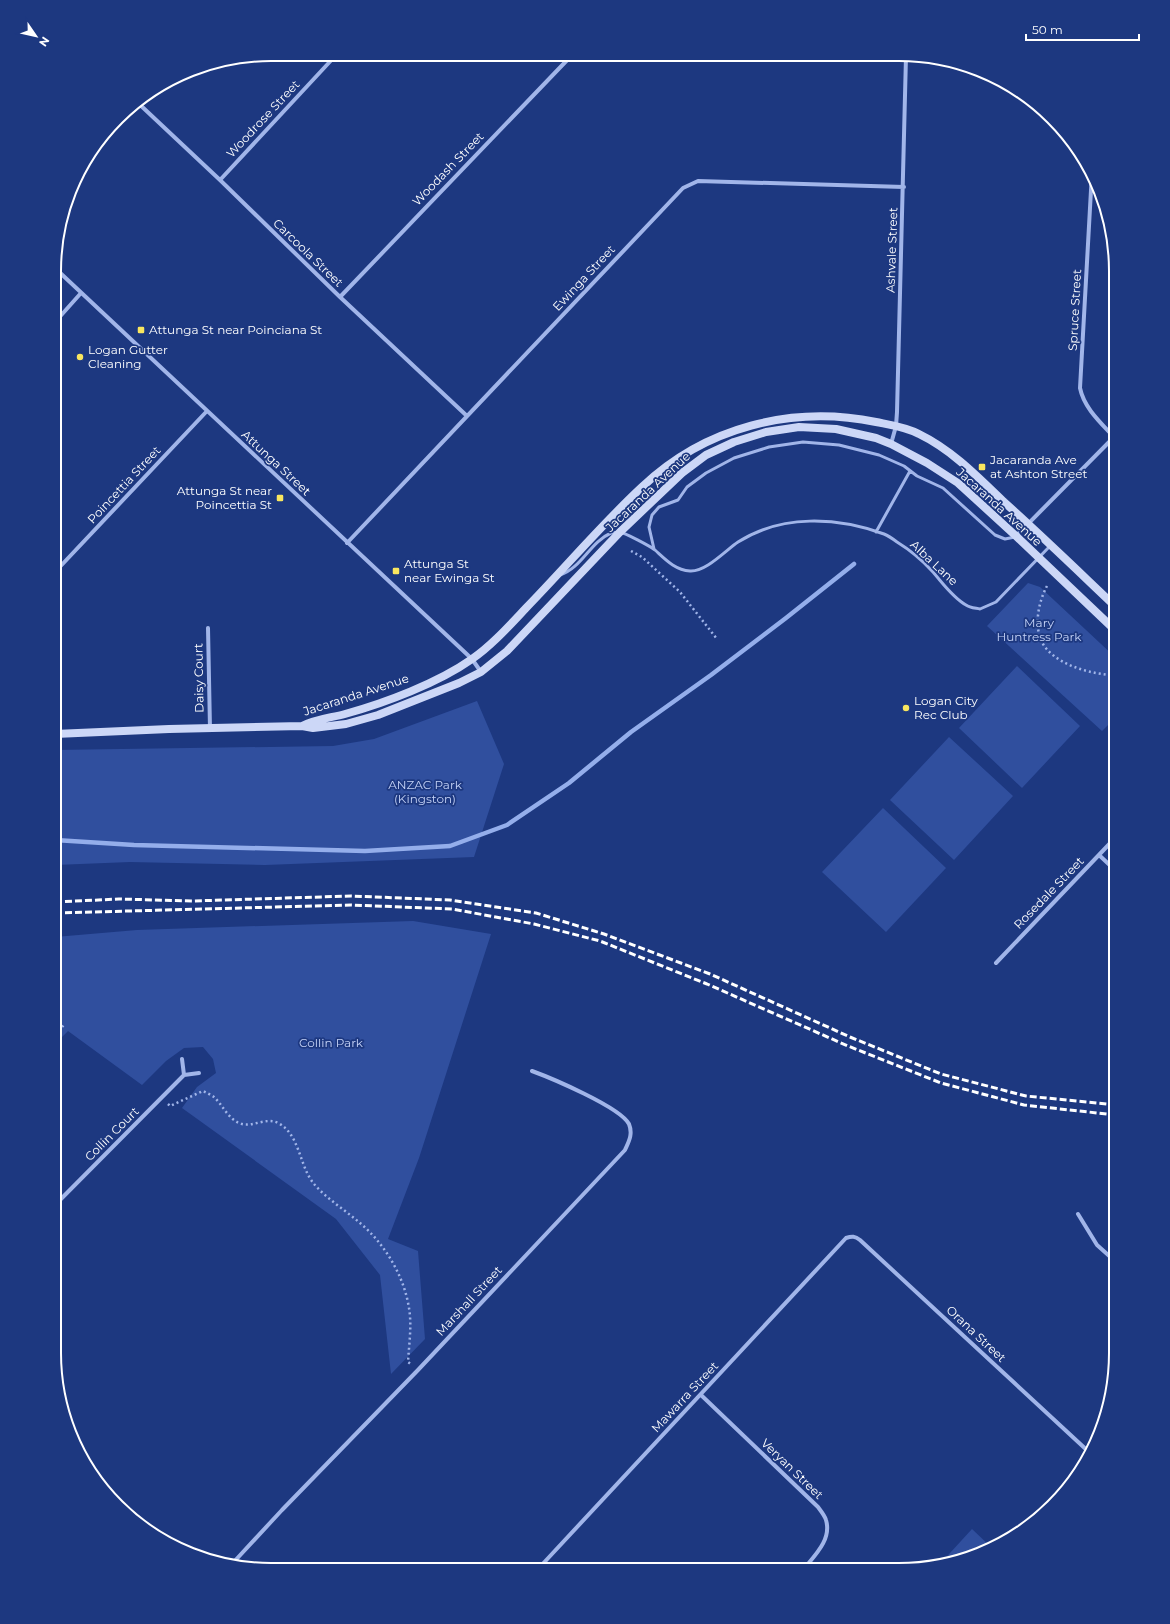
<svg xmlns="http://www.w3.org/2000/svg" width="1170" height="1624" font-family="Montserrat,sans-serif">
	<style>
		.green { fill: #304f9e }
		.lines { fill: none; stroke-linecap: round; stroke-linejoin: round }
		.stream { stroke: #94aeeb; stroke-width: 4.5 }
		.path { stroke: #a1b5e9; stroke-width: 2.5; stroke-dasharray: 2 3; stroke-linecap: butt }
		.lane { stroke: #a1b5e9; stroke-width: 3 }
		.street { stroke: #a1b5e9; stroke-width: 4 }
		.secondary { stroke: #ccd7f7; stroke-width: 8 }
		.rail { stroke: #fff; stroke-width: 3; stroke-dasharray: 7 3; stroke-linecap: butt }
		.poi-dot { fill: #f9e65f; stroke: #1d3880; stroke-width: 1.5 }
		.labels { text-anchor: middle; stroke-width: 3.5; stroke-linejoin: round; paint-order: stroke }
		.street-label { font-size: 12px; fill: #fff; stroke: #1d3880 }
		.poi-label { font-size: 12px; fill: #fff; stroke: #1d3880; text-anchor: start }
		.park-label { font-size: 12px; fill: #c5d3f7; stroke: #1d3880 }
		.rim { fill: none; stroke: #fff; stroke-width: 2 }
	</style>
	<rect width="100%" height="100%" fill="#1d3880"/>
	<path class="green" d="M 1028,583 L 1040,587 L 1116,658 L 1116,717 L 1102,731 L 987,626 Z
		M 1017,666 L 1080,726 L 1022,788 L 959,728 Z
		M 477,701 L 504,764 L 474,857 L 265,865 L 130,862 L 55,865 L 55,750 L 333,746 L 374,739 Z
		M 949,737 L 1013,796 L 954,860 L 890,800 Z
		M 883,808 L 946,868 L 886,932 L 822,872 Z
		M 413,921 L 491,934 L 419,1158 L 388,1239 L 418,1251 L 425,1339 L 391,1374 L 380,1275 L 336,1219 L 182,1108 L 197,1087 L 216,1073 L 213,1059 L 203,1047 L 184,1048 L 166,1061 L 142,1085 L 68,1031 L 55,1044 L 55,1023 L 56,1022 L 55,1020 L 55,937 L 137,930 Z
		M 972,1529 L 993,1549 L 955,1563 L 939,1565 Z"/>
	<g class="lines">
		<path class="stream" d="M 55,840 L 134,845 L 365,851 L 450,846 L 507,825 L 569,783 L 631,732 L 711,675 L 786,618 L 854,564"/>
		<path class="path" d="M 631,551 L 642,557 L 680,592 L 717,639
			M 1047,586 C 1039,601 1034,623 1041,640 C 1051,664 1092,675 1116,675
			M 55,1034 L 64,1025
			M 168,1104 L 170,1106 L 203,1091 C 207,1093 211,1095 214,1097 C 223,1105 228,1120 242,1124 C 253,1127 267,1117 278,1123 C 300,1134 299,1166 314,1184 C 327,1199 345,1210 360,1223 C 385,1244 404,1276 409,1308 C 412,1325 409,1345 408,1362 L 412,1365"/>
		<path class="lane" d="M 876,532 L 910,471
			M 654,549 L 649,527 L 652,515 L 659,507 L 678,500 L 687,487 L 706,473 L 734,458 L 769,447 L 803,442 L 839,445 L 879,455 L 904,466 L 917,476 L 943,488 L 995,535 L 1005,539 L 1015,537
			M 560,575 C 582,568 590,542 611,533 C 613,533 618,532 620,532 C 625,533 650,546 655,550 C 665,559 675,570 690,571 C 706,572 726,550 738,542 C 782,514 837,517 884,534 C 889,536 893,539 897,542 C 910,550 922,560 932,571 C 942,582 952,597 966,605 C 970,608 976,608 980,609 L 996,602 L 1051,545"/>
		<path class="street" d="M 137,102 L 220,180 L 340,297 L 467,416
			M 1092,172 L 1080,388 C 1084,408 1101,423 1114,437
			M 220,180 L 337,54
			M 1091,191 L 1099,191
			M 56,269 L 472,659 L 481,672
			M 340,297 L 572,55
			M 56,321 L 81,293
			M 891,444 L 896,426 L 897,412 L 906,56
			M 1016,536 L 1116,435
			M 347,543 L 683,188 L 698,181 L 904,187
			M 55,572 L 207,411
			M 208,628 L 210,729
			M 1099,855 L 1116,871
			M 996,963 L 1116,837
			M 182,1059 L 184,1075 L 199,1073
			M 54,1206 L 184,1075
			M 1078,1214 L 1097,1245 L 1116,1262
			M 701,1395 L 818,1507 C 821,1511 825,1516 826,1520 C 832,1540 814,1556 803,1570
			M 231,1565 L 282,1510 L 418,1370 L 625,1150 C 629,1141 633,1134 629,1124 C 620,1107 551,1078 532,1071
			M 538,1569 L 846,1238 C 852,1236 855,1236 860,1240 L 1090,1453"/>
		<path class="secondary" d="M 302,726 C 316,719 330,718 345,714 C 385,703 438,683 472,659 C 492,645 509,626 526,608 C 565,568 601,525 642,487 C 705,427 792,405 876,422 C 891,425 906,427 919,434 C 952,450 978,477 1004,502 C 1042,536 1079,572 1116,607
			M 55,734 L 169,729 L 302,726 L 313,728 L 346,724 L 378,715 L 459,683 L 481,672 L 507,651 L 620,532 L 682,473 L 706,455 L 734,442 L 766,432 L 799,427 L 836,429 L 876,438 L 891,444 L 927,463 L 958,483 L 1016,536 L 1116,631"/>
		<path class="rail" d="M 55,902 L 119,899 L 193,901 L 351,896 L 450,900 L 536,913 L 604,934 L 710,974 L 850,1037 L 941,1074 L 1026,1096 L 1116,1105
			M 55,913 L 351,905 L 452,909 L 534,924 L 600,941 L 707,984 L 848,1046 L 941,1083 L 1024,1105 L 1116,1115"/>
	</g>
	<g class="poi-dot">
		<rect x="137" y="326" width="8" height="8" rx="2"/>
		<circle cx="80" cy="357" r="4"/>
		<rect x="978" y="463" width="8" height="8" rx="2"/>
		<rect x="276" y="494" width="8" height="8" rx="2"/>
		<rect x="392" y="567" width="8" height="8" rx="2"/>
		<circle cx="906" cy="708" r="4"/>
	</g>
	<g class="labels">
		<g class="street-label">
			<text transform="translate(263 119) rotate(-47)" y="4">Woodrose Street</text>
			<text transform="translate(448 169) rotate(-46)" y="4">Woodash Street</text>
			<text transform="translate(892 250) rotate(-88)" y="4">Ashvale Street</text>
			<text transform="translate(308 253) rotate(44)" y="4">Carcoola Street</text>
			<text transform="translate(584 278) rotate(-47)" y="4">Ewinga Street</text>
			<text transform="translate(1075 310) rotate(-87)" y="4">Spruce Street</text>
			<text transform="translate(276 463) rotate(43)" y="4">Attunga Street</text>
			<text transform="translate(124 485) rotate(-47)" y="4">Poincettia Street</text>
			<text transform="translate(648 492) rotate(-43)" y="4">Jacaranda Avenue</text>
			<text transform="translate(999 507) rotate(42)" y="4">Jacaranda Avenue</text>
			<text transform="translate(934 563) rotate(43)" y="4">Alba Lane</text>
			<text transform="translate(199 678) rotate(-91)" y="4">Daisy Court</text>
			<text transform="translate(356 695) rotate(-18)" y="4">Jacaranda Avenue</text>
			<text transform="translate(1049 893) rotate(-46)" y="4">Rosedale Street</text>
			<text transform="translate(112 1134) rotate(-45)" y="4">Collin Court</text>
			<text transform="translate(469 1301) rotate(-47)" y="4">Marshall Street</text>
			<text transform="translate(976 1334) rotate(43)" y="4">Orana Street</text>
			<text transform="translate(685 1397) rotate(-47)" y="4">Mawarra Street</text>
			<text transform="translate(792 1469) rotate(44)" y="4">Veryan Street</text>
		</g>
		<g class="poi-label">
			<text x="149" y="334">Attunga St near Poinciana St</text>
			<text x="88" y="354">Logan Gutter<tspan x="88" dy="14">Cleaning</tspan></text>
			<text x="990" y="464">Jacaranda Ave<tspan x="990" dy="14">at Ashton Street</tspan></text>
			<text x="272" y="495" text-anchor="end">Attunga St near<tspan x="272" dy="14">Poincettia St</tspan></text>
			<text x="404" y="568">Attunga St<tspan x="404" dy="14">near Ewinga St</tspan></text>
			<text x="914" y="705">Logan City<tspan x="914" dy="14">Rec Club</tspan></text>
		</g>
		<g class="park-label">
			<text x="1039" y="627">Mary<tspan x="1039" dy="14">Huntress Park</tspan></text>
			<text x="425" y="789">ANZAC Park<tspan x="425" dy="14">(Kingston)</tspan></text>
			<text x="331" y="1047">Collin Park</text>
		</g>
	</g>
	<path d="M0 0H1170V1624H0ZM271 61H899A210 210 0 0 1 1109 271V1353A210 210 0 0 1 899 1563H271A210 210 0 0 1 61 1353V271A210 210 0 0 1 271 61Z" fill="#1d3880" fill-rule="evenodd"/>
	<path class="rim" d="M271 61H899A210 210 0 0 1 1109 271V1353A210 210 0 0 1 899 1563H271A210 210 0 0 1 61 1353V271A210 210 0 0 1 271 61Z"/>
	<g transform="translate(36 36) rotate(124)" stroke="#1d3880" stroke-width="3" paint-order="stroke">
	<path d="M0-3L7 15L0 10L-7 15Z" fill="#ffffff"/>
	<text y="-6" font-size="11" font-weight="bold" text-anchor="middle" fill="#ffffff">N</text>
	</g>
	<path d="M1026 34v6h113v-6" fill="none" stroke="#ffffff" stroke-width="2"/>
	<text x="1032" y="34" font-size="12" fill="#ffffff" stroke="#1d3880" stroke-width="3" paint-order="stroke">50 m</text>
</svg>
